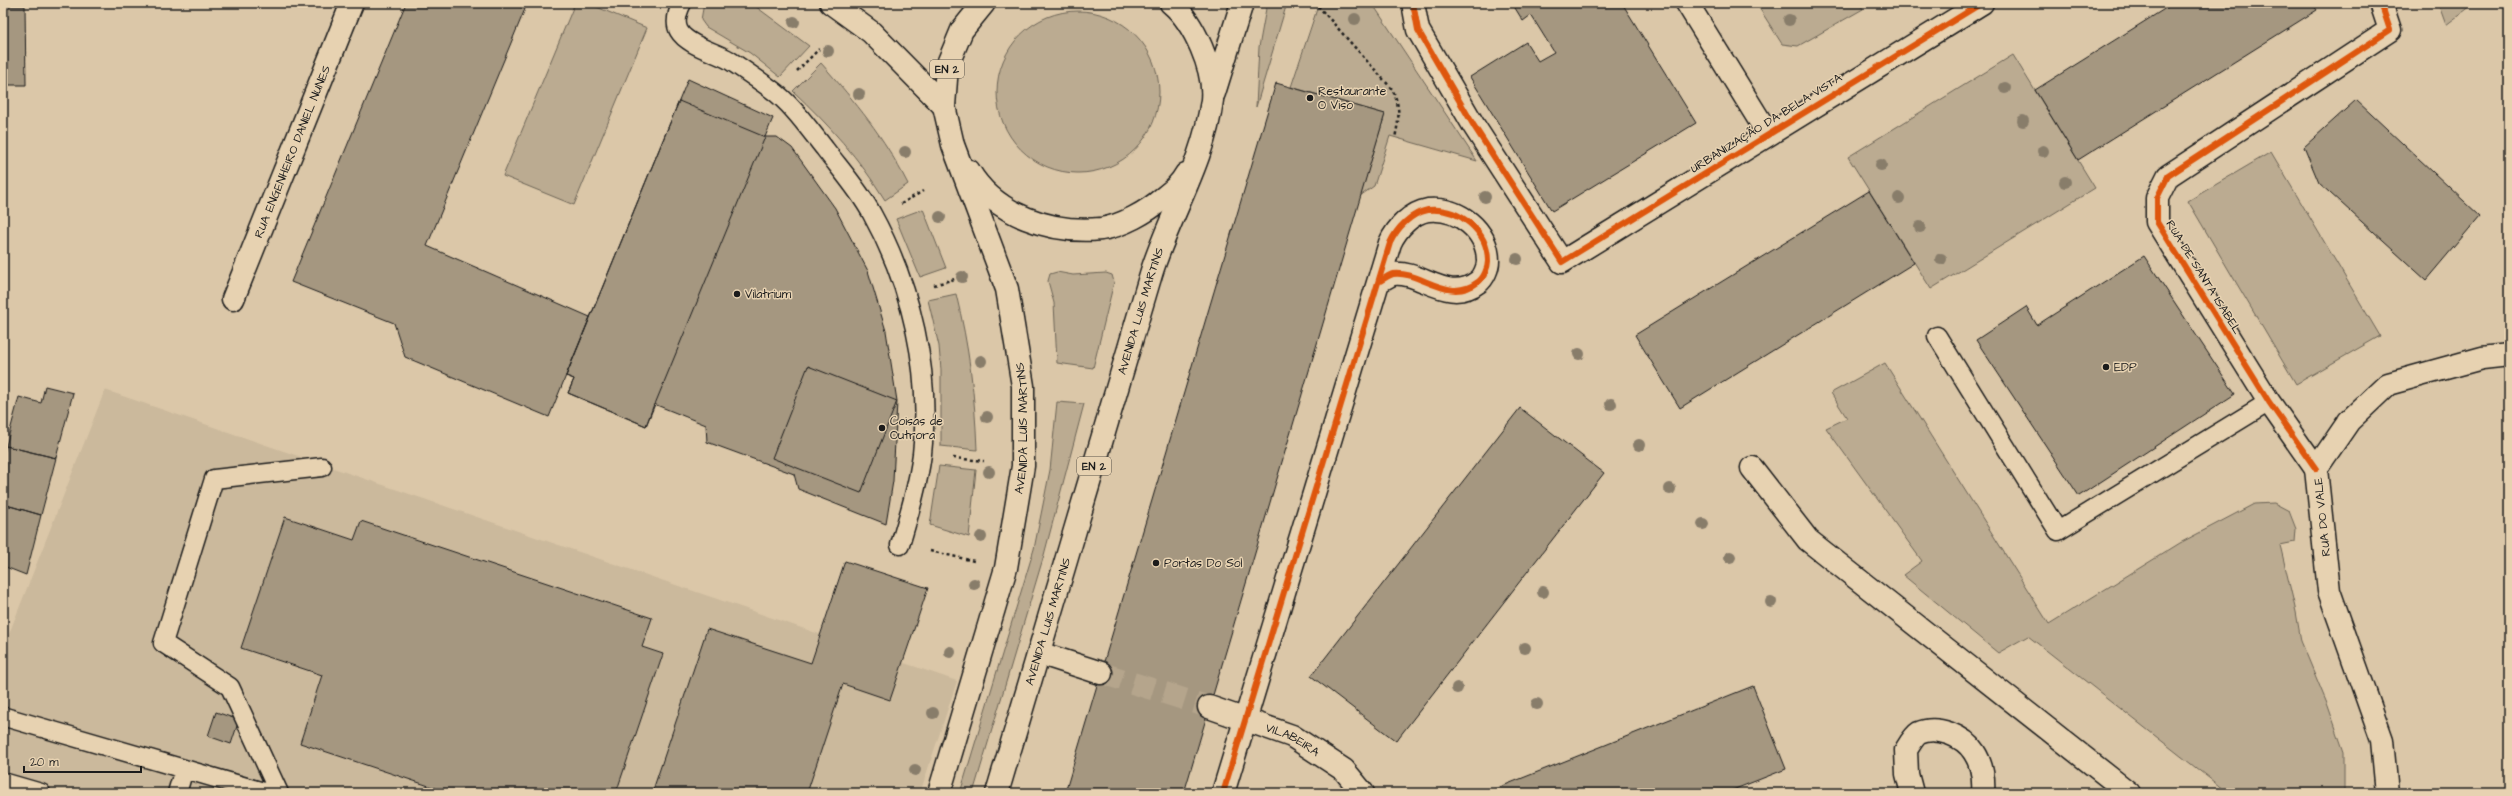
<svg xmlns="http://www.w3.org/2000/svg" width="2512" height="796" font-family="'Architects Daughter',sans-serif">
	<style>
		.built { fill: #cbb99c }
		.green { fill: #bbab91; stroke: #6c6456 }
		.building { fill: #a59780; stroke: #1c1c1c }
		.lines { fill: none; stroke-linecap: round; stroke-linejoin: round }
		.minor-tunnel { stroke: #b5a58c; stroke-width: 22; stroke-dasharray: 22 11; stroke-linecap: butt }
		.service-casing { stroke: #1c1c1c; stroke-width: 21 }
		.minor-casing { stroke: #1c1c1c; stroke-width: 25 }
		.tertiary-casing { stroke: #1c1c1c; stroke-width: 25 }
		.primary-casing { stroke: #1c1c1c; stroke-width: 25 }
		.path { stroke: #1c1c1c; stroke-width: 2.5; stroke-dasharray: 3 3; stroke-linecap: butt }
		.service { stroke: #e7d2b1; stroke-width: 18 }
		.minor { stroke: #e7d2b1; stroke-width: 22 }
		.tertiary { stroke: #e7d2b1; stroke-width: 22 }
		.primary { stroke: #e7d2b1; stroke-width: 22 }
		.cycleway-casing { stroke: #e7d2b1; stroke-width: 8 }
		.cycleway { stroke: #de560d; stroke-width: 6 }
		.tree { fill: #887d6b }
		.poi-dot { fill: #1c1c1c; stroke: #e7d2b1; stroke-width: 1.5 }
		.labels { text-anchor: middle; stroke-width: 3; stroke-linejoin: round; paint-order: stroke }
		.shield { fill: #e7d2b1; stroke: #595349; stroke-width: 1 }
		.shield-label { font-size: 11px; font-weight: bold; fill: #1c1c1c }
		.poi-label { font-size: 12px; fill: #1c1c1c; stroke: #e7d2b1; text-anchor: start }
		.street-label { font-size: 12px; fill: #1c1c1c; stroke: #e7d2b1 }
	</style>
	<rect width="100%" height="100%" fill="#dbc7a8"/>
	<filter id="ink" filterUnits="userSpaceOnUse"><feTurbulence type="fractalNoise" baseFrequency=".025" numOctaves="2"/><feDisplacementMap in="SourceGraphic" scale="8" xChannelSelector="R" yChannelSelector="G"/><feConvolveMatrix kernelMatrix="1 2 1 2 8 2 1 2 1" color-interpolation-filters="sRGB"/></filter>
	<g filter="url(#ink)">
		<path class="built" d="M 105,390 L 957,681 L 920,793 L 3,793 L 3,649 Z"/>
		<path class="green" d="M 575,3 L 587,3 L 647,28 L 574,205 L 503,176 Z
			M 704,3 L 751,3 L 809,46 L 780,77 L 750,53 L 706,27 L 701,20 Z
			M 1267,3 L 1287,3 L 1256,107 L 1259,47 Z
			M 1319,3 L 1372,3 L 1477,161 L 1390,136 L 1374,186 L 1360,196 L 1385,114 L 1291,87 Z
			M 1756,3 L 1859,3 L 1863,9 L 1798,46 L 1782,44 Z
			M 2438,3 L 2475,3 L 2446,25 Z
			M997 92a81 81 0 1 1 162 0a81 81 0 1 1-162 0Z
			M 2013,55 L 2095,188 L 1931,289 L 1848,157 Z
			M 821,63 C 857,104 883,135 908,184 L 885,200 C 860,159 828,124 793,91 Z
			M 2271,152 L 2380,336 L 2296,384 L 2188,201 Z
			M 923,209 L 946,268 L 920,277 L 896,219 Z
			M 1057,272 L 1073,275 L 1106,273 L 1112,275 L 1114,282 L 1093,368 L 1057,363 L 1054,303 L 1048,281 L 1050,274 Z
			M 956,294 C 969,346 975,396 977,450 L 941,446 L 941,370 L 939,346 L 928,300 Z
			M 1885,363 L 2049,624 L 2180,543 L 2254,504 L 2274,503 L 2289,511 L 2296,529 L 2295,542 L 2280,545 L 2296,612 L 2301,641 L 2328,706 L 2344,752 L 2344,793 L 2228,793 L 2028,636 L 1998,653 L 1903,575 L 1922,561 L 1826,428 L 1847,418 L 1831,393 Z
			M 1057,402 L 1084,404 L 1044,555 L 973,793 L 960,793 L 1034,549 L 1050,470 Z
			M 939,466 L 976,470 L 969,537 L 930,525 Z"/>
		<path class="building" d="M 406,3 L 511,3 L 525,9 L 427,246 L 590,317 L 549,417 L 405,357 L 394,323 L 291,282 Z
			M 1512,3 L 1622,3 L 1696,123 L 1552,211 L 1470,77 L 1526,42 L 1538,61 L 1554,52 L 1531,15 L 1523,21 Z
			M 2174,3 L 2312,3 L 2317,10 L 2078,160 L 2035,90 Z
			M 3,6 L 25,6 L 26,85 L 3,85 Z
			M 688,79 L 773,118 L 765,137 L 777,137 L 792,148 L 835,208 L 868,271 L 886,331 L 897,401 L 893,481 L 886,524 L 798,489 L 794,474 L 707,442 L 706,425 L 654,404 L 646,426 L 568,393 L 574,379 L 566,376 Z
			M 1276,83 L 1385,114 L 1184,793 L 1065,793 Z
			M 2356,100 L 2480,216 L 2426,280 L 2319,183 L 2304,147 Z
			M 679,101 L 765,137 L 646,426 L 568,393 L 574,379 L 566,376 Z
			M 1869,191 L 1914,263 L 1680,408 L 1635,335 Z
			M 2144,256 L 2235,394 L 2079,496 L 1976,340 L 2026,307 L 2037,325 Z
			M 808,366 L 897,401 L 861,493 L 772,458 Z
			M 45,386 L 73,393 L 56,458 L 6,446 L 19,397 L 41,403 Z
			M 1520,408 L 1604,473 L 1396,741 L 1311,676 Z
			M 6,446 L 56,458 L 41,515 L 3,504 L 3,457 Z
			M 3,504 L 41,515 L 26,575 L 3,566 Z
			M 285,517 L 354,540 L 361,521 L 652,618 L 642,647 L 663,654 L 616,793 L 450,793 L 300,743 L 322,675 L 241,648 Z
			M 845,561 L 928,588 L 890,700 L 843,684 L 807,793 L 652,793 L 707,629 L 811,663 Z
			M 1753,686 L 1786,769 L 1725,793 L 1485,793 Z
			M 216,712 L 239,720 L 231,744 L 208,736 Z"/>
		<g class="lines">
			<path class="minor-tunnel" d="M 1101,673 L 1209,707"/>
			<g class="service-casing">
				<path id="service" d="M 682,3 C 678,11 674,22 679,31 C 687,45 715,52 729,60 C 743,69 757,79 771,89 C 792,104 809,129 825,149 C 841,170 860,191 872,214 C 911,285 932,373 922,454 C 918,485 909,515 900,545
					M 1937,336 L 2058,531 L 2269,402
					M 5,717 L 267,793
					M 3,782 L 41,793
					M 177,793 L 184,769
					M 279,793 L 230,687 L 163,643 L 214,479 L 322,467"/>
			</g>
			<g class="minor-casing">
				<g id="minor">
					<path d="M 1413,3 L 1418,30 L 1474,126 L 1562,262 L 1982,3"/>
					<path d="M 1687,3 L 1768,134"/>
					<path id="s1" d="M 233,299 L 352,3"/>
					<path d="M 1752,468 L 1808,540 L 2129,793"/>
					<path d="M 2316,469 L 2269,402 L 2157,222 L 2157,198 L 2168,176 L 2390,30 L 2381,3"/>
					<path d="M 1039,653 L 1101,673"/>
					<path id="s2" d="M 1209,707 L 1292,736 L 1344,770 L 1363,793"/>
					<path d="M 1223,793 L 1390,243 C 1397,228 1411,213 1428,210 C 1459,207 1488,231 1488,261 C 1488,267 1484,278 1478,282 C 1448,305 1420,270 1393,274 C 1389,275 1384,279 1380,281"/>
					<path d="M 1912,793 L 1907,774 L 1906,750 C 1909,745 1914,736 1919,733 C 1937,725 1964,736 1974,752 C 1982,764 1984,779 1983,793"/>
					<path d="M 2387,793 L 2382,740 L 2329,591 L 2316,469 L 2349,421 L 2388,384 L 2482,358 L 2509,355"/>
				</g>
			</g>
			<g class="tertiary-casing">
				<path id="tertiary" d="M 831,3 L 871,32 L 944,106"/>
			</g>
			<g class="primary-casing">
				<g id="primary">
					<path d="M 1214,93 L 1242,3"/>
					<path d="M 969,171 C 995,215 1052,234 1101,229 C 1122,226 1147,212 1163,198 C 1172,191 1180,185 1186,174"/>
					<path id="s3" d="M 939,793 L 1006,568 L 1023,466 L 1023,386 L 1007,289 L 953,145 L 944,106 L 947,66 L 962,30 L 984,3"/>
					<path id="s4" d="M 997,793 C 1048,620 1100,447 1151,274 C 1169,215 1204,163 1212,100 C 1215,70 1194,22 1171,3"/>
				</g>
			</g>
			<path class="path" d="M 1318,6 L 1392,89 C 1401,107 1399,119 1395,138
				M 797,71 L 819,49
				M 901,204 L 923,191
				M 934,285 L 958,278
				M 953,458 L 984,461
				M 930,551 L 974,561"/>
			<use href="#service" class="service"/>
			<use href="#minor" class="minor"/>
			<use href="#tertiary" class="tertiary"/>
			<use href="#primary" class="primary"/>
			<g class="cycleway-casing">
				<path id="cycleway" d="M 1413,3 L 1418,30 L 1474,126 L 1562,262 L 1982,3
					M 2316,469 L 2269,402 L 2157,222 L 2157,198 L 2168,176 L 2390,30 L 2381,3
					M 1223,793 L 1390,243 C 1397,228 1411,213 1428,210 C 1459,207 1488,231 1488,261 C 1488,267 1484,278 1478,282 C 1448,305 1420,270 1393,274 C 1389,275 1384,279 1380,281"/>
			</g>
			<use href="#cycleway" class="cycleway"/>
		</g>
		<g class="tree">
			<circle cx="1355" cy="19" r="6"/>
			<circle cx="1789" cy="20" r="6"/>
			<circle cx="794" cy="22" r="6"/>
			<circle cx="828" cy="51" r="6"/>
			<circle cx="2005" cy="88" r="6"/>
			<circle cx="859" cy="94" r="6"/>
			<circle cx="2023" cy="121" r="6"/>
			<circle cx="2043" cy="151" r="6"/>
			<circle cx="905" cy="152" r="6"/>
			<circle cx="1881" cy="165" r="6"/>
			<circle cx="2065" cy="182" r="6"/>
			<circle cx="1485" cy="197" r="6"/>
			<circle cx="1899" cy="198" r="6"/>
			<circle cx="940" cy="217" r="6"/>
			<circle cx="1920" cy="227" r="6"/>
			<circle cx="1517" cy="259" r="6"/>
			<circle cx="1941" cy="259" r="6"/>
			<circle cx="962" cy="277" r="6"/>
			<circle cx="1579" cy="354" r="6"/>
			<circle cx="981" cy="361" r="6"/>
			<circle cx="1611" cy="404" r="6"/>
			<circle cx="987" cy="417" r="6"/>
			<circle cx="1639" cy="445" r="6"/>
			<circle cx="989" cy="472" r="6"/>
			<circle cx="1670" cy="489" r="6"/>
			<circle cx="1703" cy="524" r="6"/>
			<circle cx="981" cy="537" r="6"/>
			<circle cx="1730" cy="557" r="6"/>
			<circle cx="974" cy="584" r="6"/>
			<circle cx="1543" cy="592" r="6"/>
			<circle cx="1771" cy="602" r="6"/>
			<circle cx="1525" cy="648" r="6"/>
			<circle cx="950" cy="652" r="6"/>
			<circle cx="1457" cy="688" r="6"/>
			<circle cx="1537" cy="704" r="6"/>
			<circle cx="933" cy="713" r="6"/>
			<circle cx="915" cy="770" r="6"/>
		</g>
	</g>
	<g class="poi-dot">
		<circle cx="1310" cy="98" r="4"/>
		<circle cx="737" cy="294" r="4"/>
		<circle cx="2106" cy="367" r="4"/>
		<circle cx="882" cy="428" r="4"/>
		<circle cx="1156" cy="563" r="4"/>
	</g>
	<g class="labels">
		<g class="shield">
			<rect x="930" y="60" width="34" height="18" rx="3"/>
			<rect x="1077" y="457" width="34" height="18" rx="3"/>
		</g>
		<g class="shield-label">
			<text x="947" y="73">EN 2</text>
			<text x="1094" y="470">EN 2</text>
		</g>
		<g class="poi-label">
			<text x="1318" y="95">Restaurante<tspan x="1318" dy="14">O Viso</tspan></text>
			<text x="745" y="298">Vilatrium</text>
			<text x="2114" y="371">EDP</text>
			<text x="890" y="425">Coisas de<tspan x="890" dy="14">Outrora</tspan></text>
			<text x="1164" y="567">Portas Do Sol</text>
		</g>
		<g class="street-label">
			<text transform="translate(1766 123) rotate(-32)" y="4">URBANIZAÇÃO DA BELA VISTA</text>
			<text dy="4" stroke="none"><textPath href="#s1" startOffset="159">RUA ENGENHEIRO DANIEL NUNES</textPath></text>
			<text transform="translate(2204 277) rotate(58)" y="4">RUA DE SANTA ISABEL</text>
			<text dy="4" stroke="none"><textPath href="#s4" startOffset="503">AVENIDA LUIS MARTINS</textPath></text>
			<text dy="4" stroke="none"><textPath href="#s3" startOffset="376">AVENIDA LUÍS MARTINS</textPath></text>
			<text transform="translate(2322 517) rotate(-96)" y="4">RUA DO VALE</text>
			<text dy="4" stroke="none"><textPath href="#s4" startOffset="179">AVENIDA LUIS MARTINS</textPath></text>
			<text dy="4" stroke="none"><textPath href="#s2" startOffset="90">VILABEIRA</textPath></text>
		</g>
	</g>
	<rect width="2512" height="796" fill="none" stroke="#e7d2b1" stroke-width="16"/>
	<rect x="8" y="8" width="2496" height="780" fill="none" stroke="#1c1c1c" stroke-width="1.5" filter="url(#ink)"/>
	<path d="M24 766v6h117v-6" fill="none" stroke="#1c1c1c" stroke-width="2"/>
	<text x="30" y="766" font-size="12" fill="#1c1c1c" stroke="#e7d2b1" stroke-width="3" paint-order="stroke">20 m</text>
</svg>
